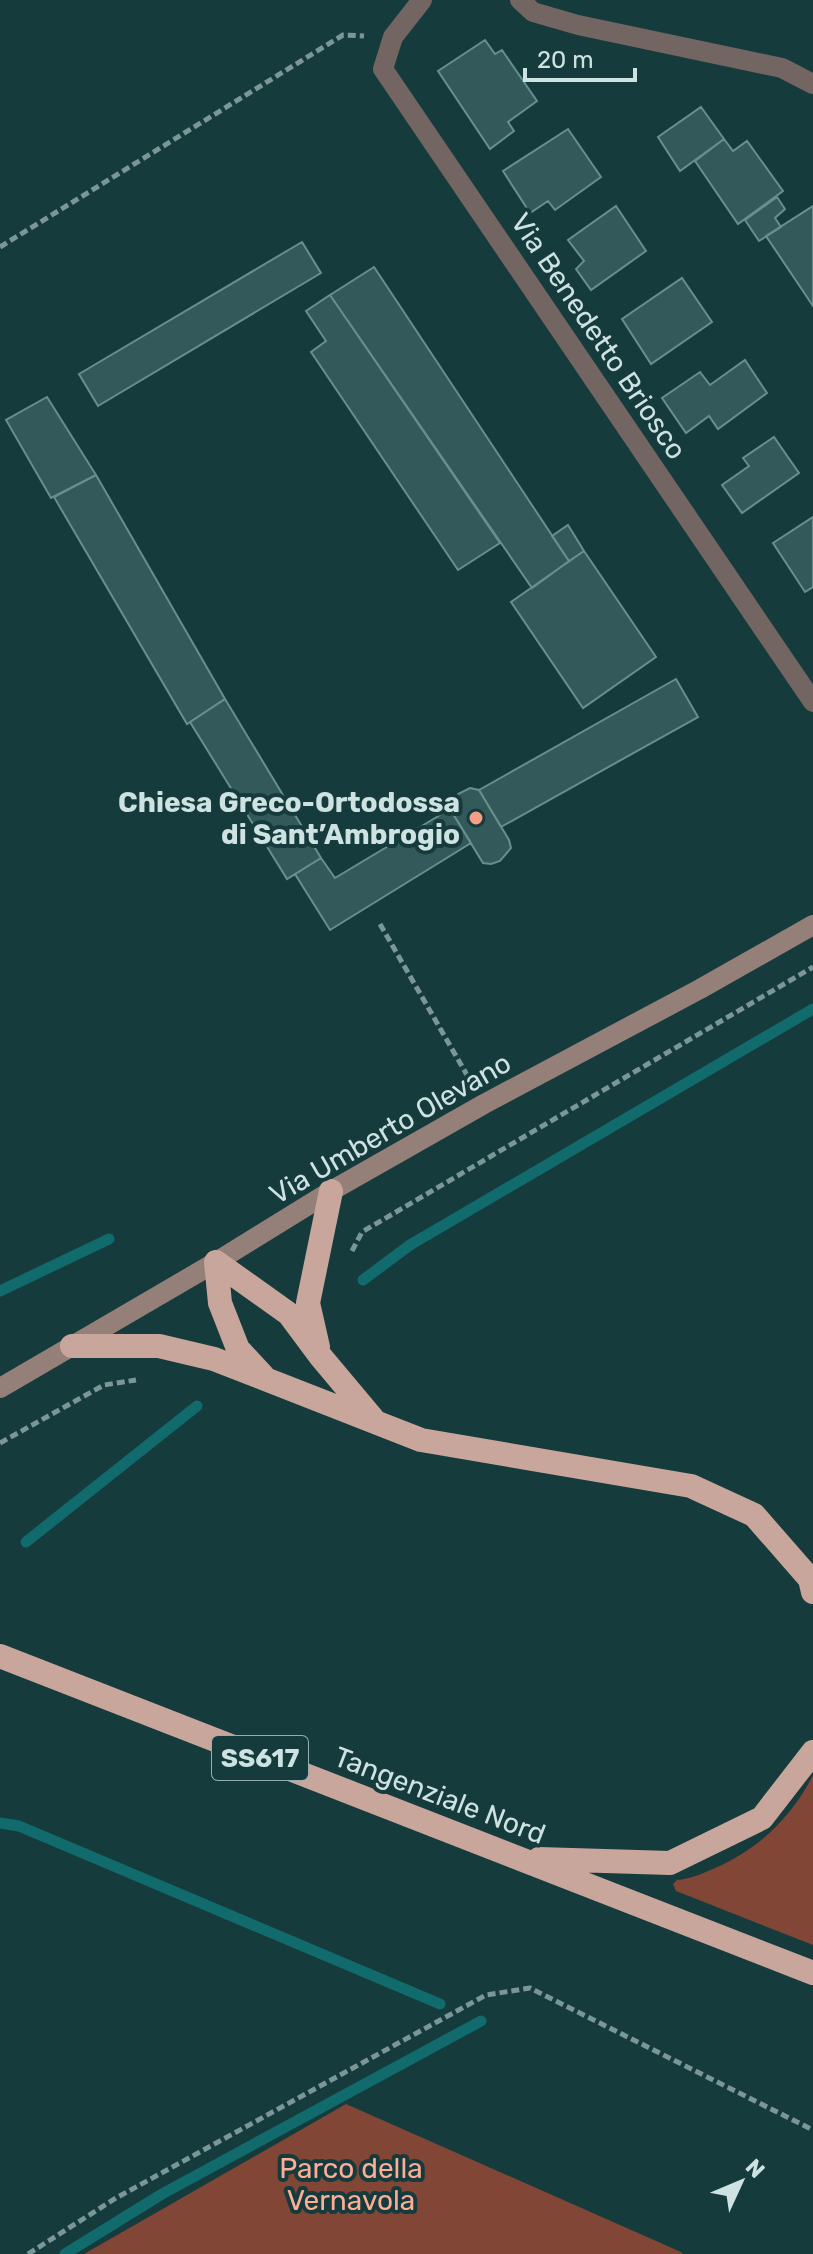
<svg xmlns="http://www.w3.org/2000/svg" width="813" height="2254" font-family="Rubik,sans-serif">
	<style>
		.green { fill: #814636 }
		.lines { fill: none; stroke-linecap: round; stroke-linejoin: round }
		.stream { stroke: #116a6c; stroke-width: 11 }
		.building { fill: #34595a; stroke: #688f8f; stroke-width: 2 }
		.path { stroke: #7a9697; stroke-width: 5; stroke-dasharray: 8 4; stroke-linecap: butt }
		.street { stroke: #736561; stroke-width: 20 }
		.secondary { stroke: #957f79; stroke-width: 20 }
		.highway { stroke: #c8a69c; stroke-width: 24 }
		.poi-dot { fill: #f49e87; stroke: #153b3c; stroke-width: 3 }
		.labels { text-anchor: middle; stroke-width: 8; stroke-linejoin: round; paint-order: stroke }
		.shield { fill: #153b3c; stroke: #96b0b0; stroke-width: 2 }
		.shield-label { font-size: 26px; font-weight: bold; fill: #cee2e2 }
		.street-label { font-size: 28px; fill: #cee2e2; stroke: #153b3c }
		.poi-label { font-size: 28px; font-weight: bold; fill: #cee2e2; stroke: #153b3c; text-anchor: end }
		.park-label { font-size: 28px; fill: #fead97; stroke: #153b3c }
	</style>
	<rect width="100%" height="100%" fill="#153b3c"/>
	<path class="green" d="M 813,1775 L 813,1945 L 676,1891 L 673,1884 L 677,1880 C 690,1879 701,1874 713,1869 C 758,1850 791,1818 813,1775 Z
		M 346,2104 L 681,2252 L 683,2254 L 84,2254 Z"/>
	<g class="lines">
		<path class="stream" d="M 363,1280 L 410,1245 L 813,1009
			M 0,1291 L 109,1239
			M 26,1542 L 197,1406
			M 0,1823 L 19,1826 L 440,2004
			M 65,2254 L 162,2194 L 481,2021"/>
	</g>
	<path class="building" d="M 485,40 L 495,54 L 502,50 L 537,101 L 508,122 L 514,131 L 490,149 L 438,71 Z
		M 701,107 L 724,139 L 680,171 L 658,137 Z
		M 568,129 L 601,177 L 555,210 L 548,201 L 530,213 L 503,171 Z
		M 724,139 L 733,151 L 747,141 L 783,191 L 738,224 L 695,161 Z
		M 777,197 L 785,209 L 775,218 L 781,227 L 759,241 L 745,220 Z
		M 616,206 L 646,251 L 591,290 L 576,269 L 584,261 L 568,240 Z
		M 813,206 L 813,306 L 766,236 Z
		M 302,242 L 321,273 L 98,406 L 79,374 Z
		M 374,267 L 569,561 L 532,588 L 330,295 Z
		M 682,278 L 712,322 L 651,364 L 622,319 Z
		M 330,295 L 500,543 L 458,570 L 311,352 L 326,341 L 306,311 Z
		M 745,360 L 767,393 L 718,429 L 709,416 L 686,433 L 662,398 L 700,372 L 710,385 Z
		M 47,397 L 96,475 L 51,498 L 6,420 Z
		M 774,437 L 799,473 L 742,513 L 722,485 L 749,466 L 743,458 Z
		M 96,475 L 225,699 L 187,724 L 54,497 Z
		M 813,517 L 813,587 L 805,592 L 773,543 Z
		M 568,525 L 584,551 L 569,561 L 552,536 Z
		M 584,551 L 656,657 L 583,708 L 511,602 Z
		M 676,679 L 698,717 L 501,827 L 479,790 Z
		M 225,699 L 321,858 L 287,879 L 190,722 Z
		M 470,788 L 479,790 L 509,840 L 511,848 L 500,861 L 491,864 L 483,863 L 450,809 L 451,802 L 458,794 Z
		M 450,809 L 471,843 L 330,930 L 295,874 L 321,858 L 335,878 Z"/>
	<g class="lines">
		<path class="path" d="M 0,247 L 343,35 L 364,36
			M 380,924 L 471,1082
			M 352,1251 L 362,1232 L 813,967
			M 0,1443 L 104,1385 L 136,1380
			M 28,2254 L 116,2198 L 486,1995 L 530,1988 L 813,2130"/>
		<path class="street" d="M 422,0 L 393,37 L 383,69 L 813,702
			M 520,0 L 533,12 L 578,25 L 782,68 L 813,84"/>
		<path class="secondary" d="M 0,1388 L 216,1262 L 331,1191 L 484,1104 L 700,989 L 813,925"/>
		<path class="highway" d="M 216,1262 L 289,1314 L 321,1357 L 373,1419
			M 216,1262 L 220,1303 L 238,1349 L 263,1376
			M 72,1346 L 159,1346 L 214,1359 L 421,1440 L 691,1486 L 754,1515 L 810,1579 L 813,1592
			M 318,1347 L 308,1303 L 331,1191
			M 0,1656 L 813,1973
			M 539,1859 L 670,1863 L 762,1818 L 813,1752"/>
	</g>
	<circle class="poi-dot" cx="476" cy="818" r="8"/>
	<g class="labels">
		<rect class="shield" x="212" y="1736" width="96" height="44" rx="6"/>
		<g class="shield-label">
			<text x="260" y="1767">SS617</text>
		</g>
		<g class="street-label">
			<text transform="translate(599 336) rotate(56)" y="10">Via Benedetto Briosco</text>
			<text transform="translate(390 1128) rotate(-30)" y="10">Via Umberto Olevano</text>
			<text transform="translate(440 1795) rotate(21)" y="10">Tangenziale Nord</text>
		</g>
		<g class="poi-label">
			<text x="460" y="812">Chiesa Greco-Ortodossa<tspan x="460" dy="32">di Sant’Ambrogio</tspan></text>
		</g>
		<g class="park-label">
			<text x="351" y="2178">Parco della<tspan x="351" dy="32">Vernavola</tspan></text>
		</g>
	</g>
	<g transform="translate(741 2182) rotate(46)" stroke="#153b3c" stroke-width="6" paint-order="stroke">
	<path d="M0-6L14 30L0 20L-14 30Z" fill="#cee2e2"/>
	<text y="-12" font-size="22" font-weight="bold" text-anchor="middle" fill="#cee2e2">N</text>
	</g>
	<path d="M525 68v12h110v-12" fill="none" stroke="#cee2e2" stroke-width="4"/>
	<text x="537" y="68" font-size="24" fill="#cee2e2" stroke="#153b3c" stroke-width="6" paint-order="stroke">20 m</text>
</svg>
